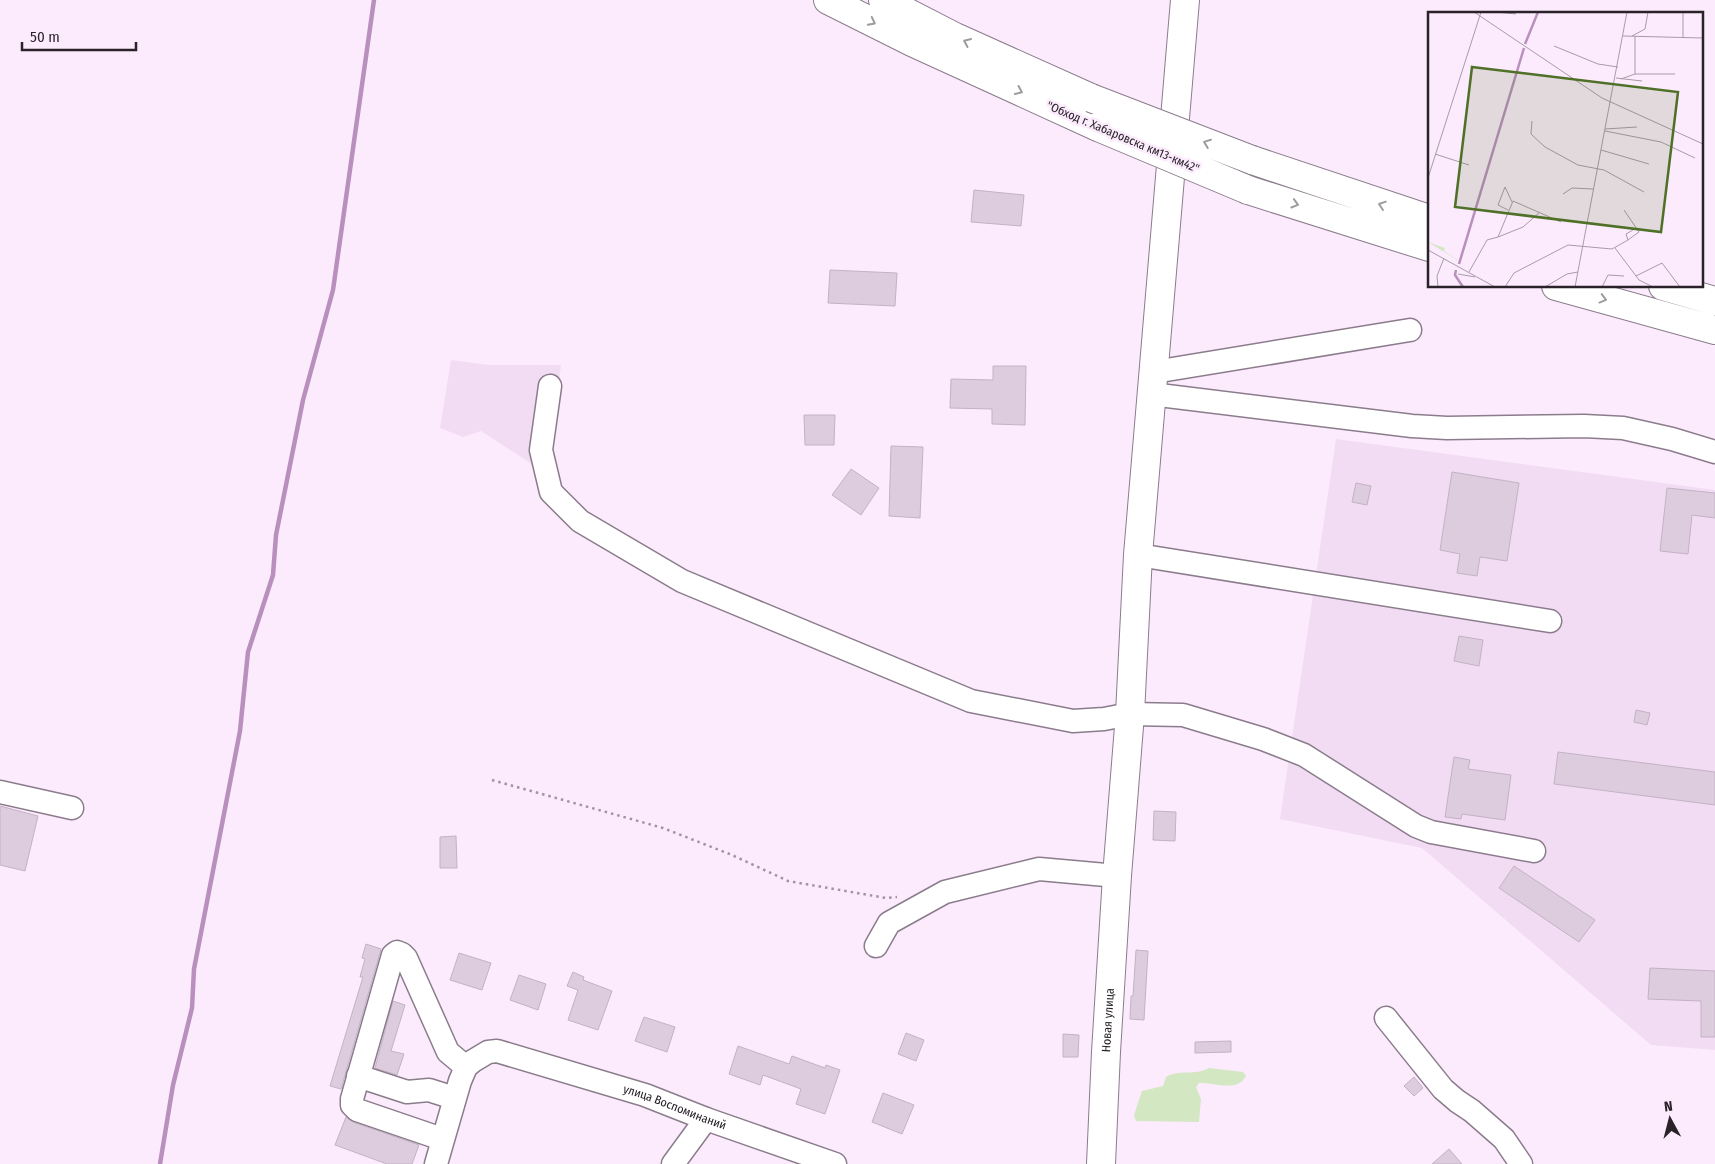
<svg xmlns="http://www.w3.org/2000/svg" width="1715" height="1164" font-family="'Fira Sans Condensed',sans-serif">
	<style>
		.built { fill: #f2dcf4 }
		.grass { fill: #d3e7c2 }
		.lines { fill: none; stroke-linecap: round; stroke-linejoin: round }
		.stream { stroke: #b98fbd; stroke-width: 4.5 }
		.building { fill: #dcccde; stroke: #c2b2c4 }
		.minor-casing { stroke: #8b7c8c; stroke-width: 25 }
		.major-casing { stroke: #8b7c8c; stroke-width: 30 }
		.highway-casing { stroke: #8b7c8c; stroke-width: 30 }
		.path { stroke: #a094a1; stroke-width: 2.5; stroke-dasharray: 2.5 4; stroke-linecap: butt }
		.minor { stroke: #fff; stroke-width: 22 }
		.major { stroke: #fff; stroke-width: 28 }
		.highway { stroke: #fff; stroke-width: 28 }
		.highway-bridge-casing { stroke: #8b7c8c; stroke-width: 30; stroke-linecap: butt }
		.highway-bridge { stroke: #fff; stroke-width: 28 }
		.oneway { stroke: #9f9c9f }
		.labels { text-anchor: middle; stroke-width: 5; stroke-linejoin: round; paint-order: stroke }
		.street-label { font-size: 12px; fill: #292329; stroke: #fcebfd }
		.inset-river { fill: none; stroke: #b98fbd; stroke-width: 2.5 }
		.inset-road { fill: none; stroke: #a89ba8; stroke-width: 1 }
		.view { fill: #4f7027; fill-opacity: 0.15; stroke: #4f7027; stroke-width: 2.5 }
		.inset-edge { fill: none; stroke: #292329; stroke-width: 2.5 }
	</style>
	<rect width="100%" height="100%" fill="#fcebfd"/>
	<path class="built" d="M 451,360 L 489,365 L 561,365 L 547,474 L 481,431 L 463,437 L 440,428 Z
		M 1336,439 L 1715,490 L 1715,1050 L 1651,1045 L 1422,848 L 1280,819 Z"/>
	<path class="grass" d="M 1209,1068 L 1243,1072 L 1246,1076 C 1237,1093 1214,1082 1199,1083 L 1196,1087 L 1201,1099 L 1199,1122 L 1136,1121 L 1134,1115 L 1142,1091 L 1163,1086 L 1166,1077 C 1178,1069 1196,1076 1209,1068 Z"/>
	<g class="lines">
		<path class="stream" d="M 160,1164 L 173,1085 L 192,1008 L 194,969 L 240,731 L 248,652 L 273,575 L 276,535 L 303,400 L 333,290 L 374,0"/>
	</g>
	<path class="building" d="M 974,190 L 1024,195 L 1021,226 L 971,222 Z
		M 830,270 L 897,273 L 895,306 L 828,303 Z
		M 993,366 L 1026,366 L 1025,425 L 992,424 L 992,409 L 950,408 L 951,379 L 993,380 Z
		M 804,415 L 835,415 L 834,445 L 805,445 Z
		M 891,446 L 923,447 L 920,518 L 889,516 Z
		M 851,469 L 879,488 L 861,515 L 832,495 Z
		M 1452,472 L 1519,483 L 1507,561 L 1480,557 L 1477,576 L 1457,573 L 1460,554 L 1440,550 Z
		M 1356,483 L 1371,486 L 1367,505 L 1352,502 Z
		M 1667,488 L 1715,493 L 1715,518 L 1692,515 L 1688,554 L 1660,551 Z
		M 1459,636 L 1483,640 L 1479,666 L 1454,661 Z
		M 1636,710 L 1650,713 L 1647,725 L 1634,722 Z
		M 1558,752 L 1715,772 L 1715,805 L 1554,784 Z
		M 1454,757 L 1470,760 L 1468,769 L 1511,775 L 1505,820 L 1462,814 L 1461,819 L 1445,817 Z
		M 0,806 L 38,816 L 25,871 L 0,865 Z
		M 1154,811 L 1176,812 L 1175,841 L 1153,840 Z
		M 456,836 L 457,868 L 440,868 L 440,837 Z
		M 1514,866 L 1595,920 L 1579,942 L 1499,888 Z
		M 366,944 L 381,949 L 341,1089 L 330,1086 L 363,977 L 360,977 L 365,959 L 362,958 Z
		M 1136,950 L 1148,951 L 1144,1020 L 1130,1019 L 1131,996 L 1133,996 Z
		M 459,953 L 491,963 L 482,990 L 450,980 Z
		M 1650,968 L 1715,971 L 1715,1037 L 1701,1037 L 1701,1001 L 1648,999 Z
		M 573,972 L 584,977 L 583,980 L 612,991 L 598,1030 L 568,1020 L 578,990 L 567,986 Z
		M 519,975 L 546,984 L 538,1010 L 510,1000 Z
		M 393,1001 L 405,1005 L 391,1051 L 404,1054 L 397,1075 L 375,1068 Z
		M 644,1017 L 675,1027 L 667,1052 L 635,1041 Z
		M 906,1033 L 924,1040 L 916,1061 L 898,1054 Z
		M 1063,1034 L 1079,1035 L 1078,1057 L 1063,1057 Z
		M 1231,1041 L 1231,1052 L 1195,1053 L 1195,1042 Z
		M 738,1046 L 789,1064 L 792,1056 L 825,1068 L 826,1065 L 840,1070 L 825,1114 L 796,1104 L 801,1089 L 763,1075 L 760,1085 L 729,1074 Z
		M 1414,1077 L 1423,1088 L 1414,1096 L 1404,1086 Z
		M 883,1093 L 914,1105 L 902,1134 L 872,1122 Z
		M 346,1117 L 353,1122 L 419,1145 L 412,1164 L 387,1164 L 335,1145 Z
		M 1449,1149 L 1462,1164 L 1432,1164 Z"/>
	<g class="lines">
		<g class="minor-casing">
			<g id="minor">
				<path d="M 1154,372 L 1410,330"/>
				<path d="M 550,386 L 541,450 L 551,492 L 580,521 L 682,581 L 971,701 L 1073,721 L 1104,719 L 1130,714 L 1183,715 L 1263,739 L 1304,755 L 1416,826 L 1431,832 L 1534,851"/>
				<path d="M 1151,394 L 1412,426 L 1447,428 L 1584,426 L 1623,428 L 1672,439 L 1715,452"/>
				<path d="M 1138,555 L 1550,621"/>
				<path d="M 0,792 L 72,808"/>
				<path d="M 876,946 L 889,923 L 945,892 L 1039,869 L 1117,876"/>
				<path d="M 1386,1018 L 1443,1089 L 1457,1101 L 1472,1111 L 1504,1139 L 1521,1164"/>
				<path d="M 358,1076 L 407,1092 L 429,1090 L 454,1098"/>
				<path d="M 442,1139 L 357,1110 L 352,1105 L 352,1099 L 393,955 L 397,952 L 402,954 L 406,958 L 448,1052 L 466,1067"/>
				<path id="s1" d="M 436,1164 L 460,1081 L 466,1067 L 473,1061 L 488,1052 L 497,1051 L 645,1095 L 706,1119 L 835,1164"/>
				<path d="M 673,1164 L 706,1119"/>
			</g>
		</g>
		<g class="major-casing">
			<g id="major">
				<path id="s2" d="M 1101,1164 L 1106,1052 L 1117,876 L 1130,714 L 1138,555 L 1185,0"/>
			</g>
		</g>
		<g class="highway-casing">
			<path id="highway" d="M 828,0 L 912,42 L 1098,127
				M 883,0 L 955,37 L 1091,98
				M 1252,160 L 1429,219
				M 1248,190 L 1429,247
				M 1556,286 L 1715,330
				M 1663,286 L 1715,301"/>
		</g>
		<path class="path" d="M 492,780 L 663,828 L 732,855 L 788,881 L 886,898 L 897,897"/>
		<use href="#minor" class="minor"/>
		<use href="#major" class="major"/>
		<use href="#highway" class="highway"/>
		<g class="highway-bridge-casing">
			<path id="highway-bridge" d="M 1091,98 L 1252,160
				M 1098,127 L 1248,190"/>
		</g>
		<use href="#highway-bridge" class="highway-bridge"/>
	</g>
	<defs><path id="oneway-chevron" d="M-2-3.5L2.5 0L-2 3.5" fill="none" stroke-width="1.6" stroke-linecap="round" stroke-linejoin="round" transform="scale(1.25)"/></defs>
	<g class="oneway">
		<use href="#oneway-chevron" transform="translate(872 22) rotate(27)"/>
		<use href="#oneway-chevron" transform="translate(967 42) rotate(-156)"/>
		<use href="#oneway-chevron" transform="translate(1019 91) rotate(25)"/>
		<use href="#oneway-chevron" transform="translate(1207 143) rotate(-159)"/>
		<use href="#oneway-chevron" transform="translate(1295 204) rotate(17)"/>
		<use href="#oneway-chevron" transform="translate(1382 205) rotate(-161)"/>
		<use href="#oneway-chevron" transform="translate(1603 299) rotate(15)"/>
	</g>
	<g class="labels">
		<g class="street-label">
			<text transform="translate(1123 137) rotate(23)" y="4">"Обход г. Хабаровска км13-км42"</text>
			<text dy="4" stroke="none"><textPath href="#s2" startOffset="144">Новая улица</textPath></text>
			<text dy="4" stroke="none"><textPath href="#s1" startOffset="324">улица Воспоминаний</textPath></text>
		</g>
	</g>
	<g transform="translate(1428 12)">
		<rect width="275" height="275" fill="#fcebfd"/>
		<path d="M 0,230 L 17,236 L 16,239 L 39,254 Z" fill="#d3e7c2"/>
		<path class="inset-river" d="M 97,32 L 110,0M 31,252 L 96,36M 28,258 L 27,263 L 35,275"/>
		<path class="inset-road" d="M 46,0 L 174,86 L 275,132M 68,0 L 88,2M 195,24 L 275,26M 204,24 L 217,17 L 220,0M 207,24 L 207,62M 255,25 L 255,0M 126,34 L 170,52 L 190,55M 188,66 L 214,69M 193,67 L 207,62 L 247,62M 104,109 L 103,122 L 117,135 L 150,153 L 176,158 L 216,180M 177,117 L 209,115M 177,119 L 233,130 L 267,146M 173,138 L 221,152M 7,142 L 41,153M 0,166 L 53,0M 135,182 L 144,176 L 165,177M 80,198 L 70,193 L 77,175 L 84,190M 196,198 L 211,220 L 200,228M 70,225 L 95,215 L 112,200M 187,236 L 211,268 L 225,275M 0,238 L 67,275M 41,260 L 59,228 L 70,225 L 85,189 L 133,210M 30,262 L 47,265M 208,264 L 234,251 L 252,275M 10,275 L 9,264 L 16,246M 77,275 L 86,261 L 140,233 L 184,237 L 200,228 L 198,222 L 205,218M 117,275 L 139,262 L 150,260M 147,275 L 199,0M 174,275 L 180,263 L 196,264"/>
		<path class="view" d="M 44,55 L 250,80 L 233,220 L 27,195 Z"/>
		<rect width="275" height="275" class="inset-edge"/>
	</g>
	<g transform="translate(1670 1119) rotate(353)" stroke="#fcebfd" stroke-width="4" paint-order="stroke">
	<path d="M0-4L9 19L0 12L-9 19Z" fill="#292329"/>
	<text y="-8" font-size="14" font-weight="bold" text-anchor="middle" fill="#292329">N</text>
	</g>
	<path d="M22 42v8h114v-8" fill="none" stroke="#292329" stroke-width="2.5"/>
	<text x="30" y="42" font-size="15" fill="#292329" stroke="#fcebfd" stroke-width="4" paint-order="stroke">50 m</text>
</svg>
